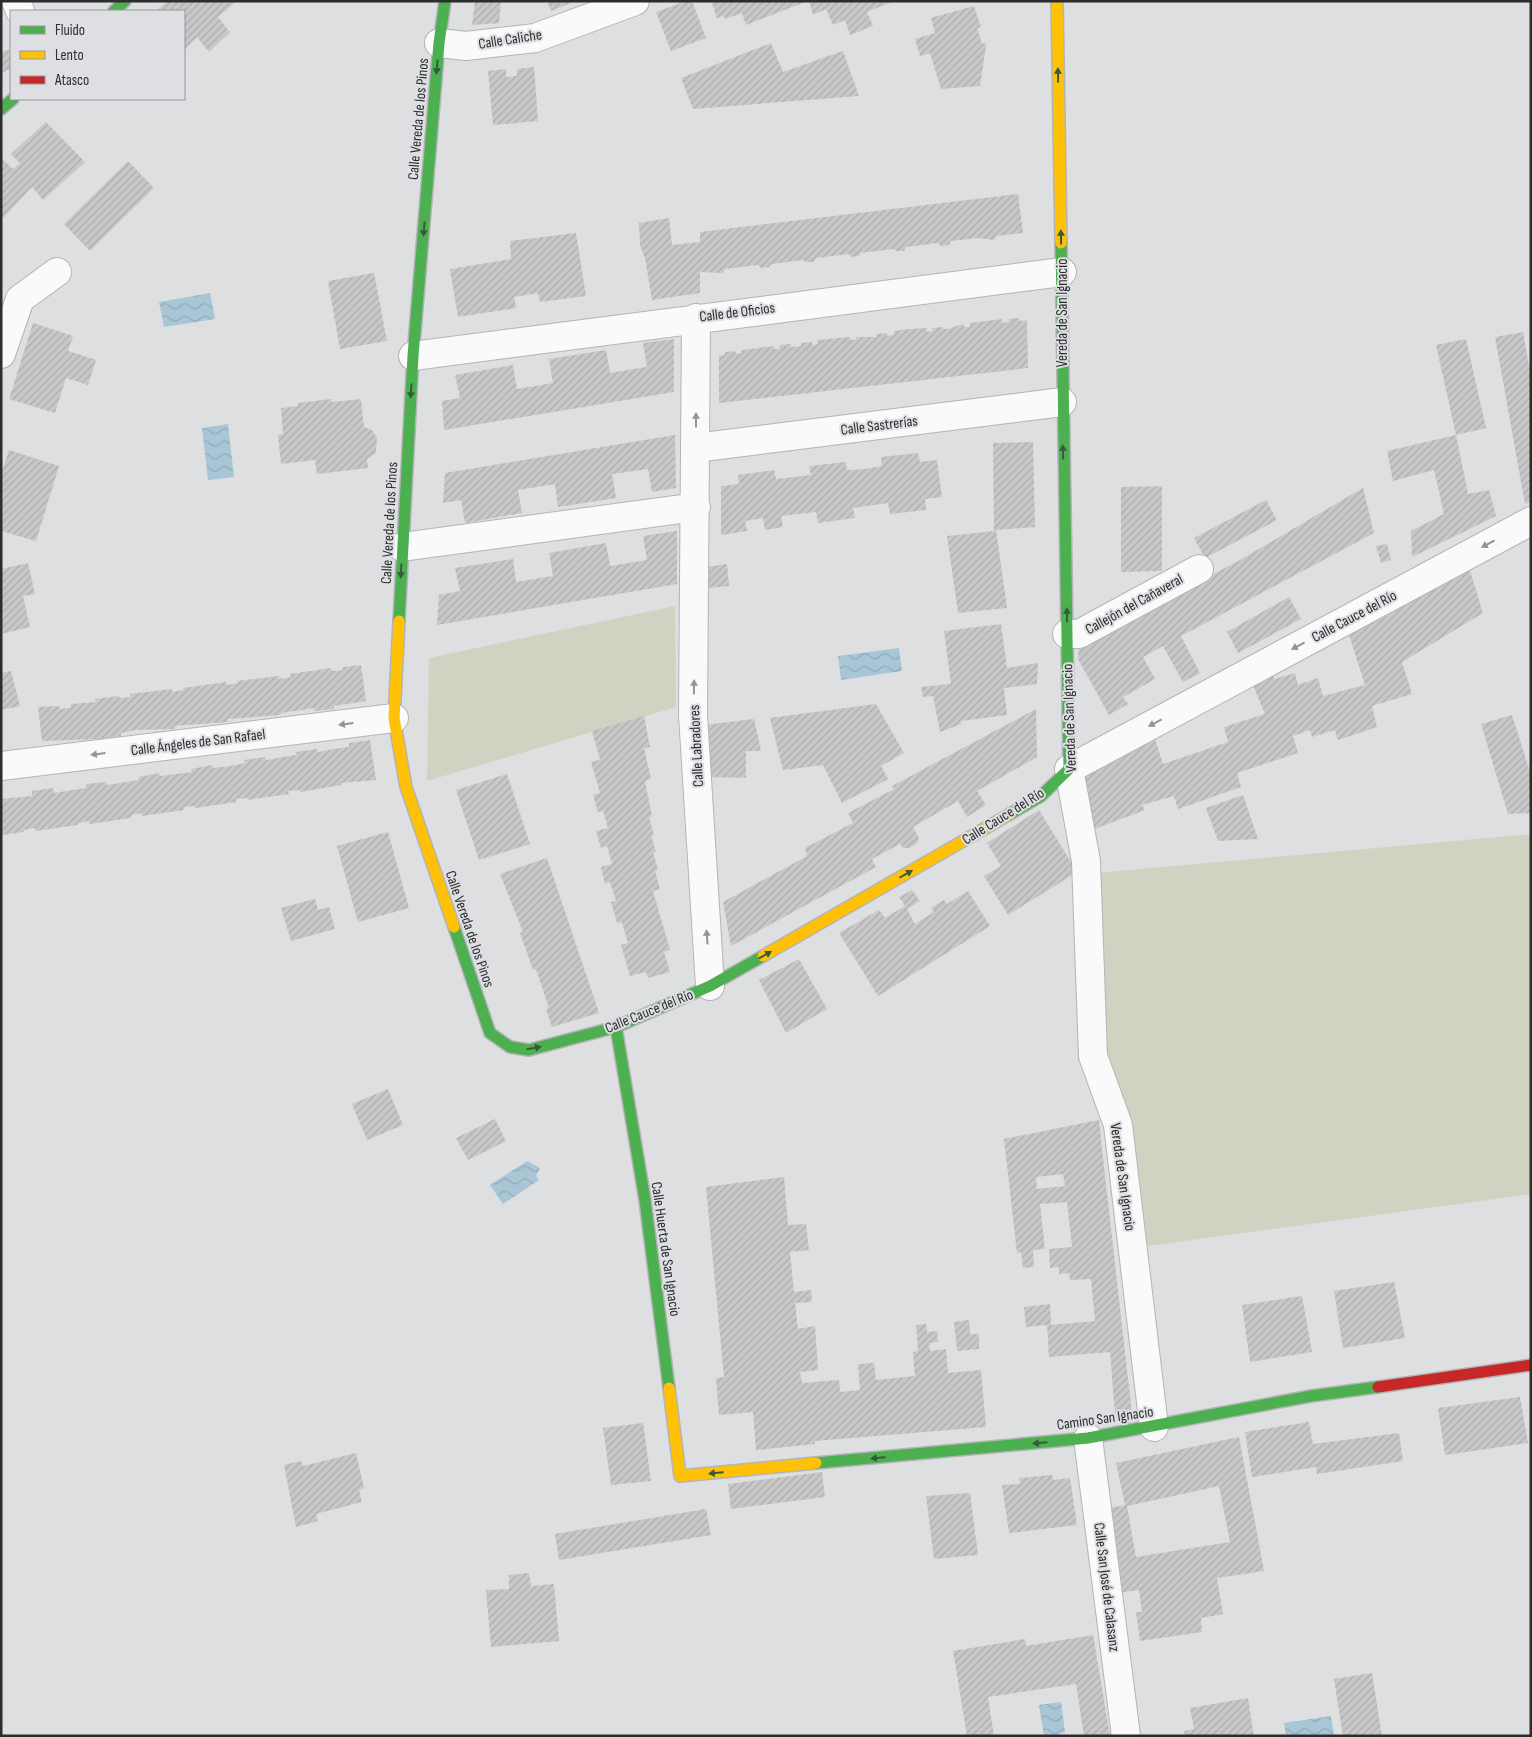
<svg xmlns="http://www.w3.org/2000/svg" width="1532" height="1737" font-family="'Sofia Sans Condensed',sans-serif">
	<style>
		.green { fill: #d0d3c1 }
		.water { fill: url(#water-waves) }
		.building { fill: url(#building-hatch); fill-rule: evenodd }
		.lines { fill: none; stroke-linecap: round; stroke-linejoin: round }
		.street-casing { stroke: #b3b4b6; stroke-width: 30 }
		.fast-casing { stroke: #b3b4b6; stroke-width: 14 }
		.slow-casing { stroke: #b3b4b6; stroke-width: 14 }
		.jam-casing { stroke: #b3b4b6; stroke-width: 14 }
		.street { stroke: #fafafa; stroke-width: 28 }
		.fast { stroke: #4caf50; stroke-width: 11 }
		.slow { stroke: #ffc107; stroke-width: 11 }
		.jam { stroke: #c62828; stroke-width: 11 }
		.oneway { fill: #385a3b }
		.oneway2 { fill: #949494 }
		.labels { text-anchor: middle; stroke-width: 4; stroke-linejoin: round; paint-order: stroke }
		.street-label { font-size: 15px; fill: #2d2d2f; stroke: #dddfe2 }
	</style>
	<defs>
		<pattern id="water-waves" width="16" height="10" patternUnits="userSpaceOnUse" patternTransform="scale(1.25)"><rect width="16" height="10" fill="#a9c6d6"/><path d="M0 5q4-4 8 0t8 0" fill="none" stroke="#92aab8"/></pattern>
		<pattern id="building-hatch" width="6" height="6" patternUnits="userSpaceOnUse" patternTransform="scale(1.25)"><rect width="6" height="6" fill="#c8c8c9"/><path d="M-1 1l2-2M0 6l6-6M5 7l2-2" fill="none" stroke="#acacad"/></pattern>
	</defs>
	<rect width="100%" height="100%" fill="#dedfe1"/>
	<path class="green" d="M 675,606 L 676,707 L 427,781 L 429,658 Z
		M 1531,834 L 1531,1194 L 1140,1247 L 1100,1053 L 1096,873 Z"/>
	<path class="water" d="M 210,293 L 215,319 L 164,327 L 159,302 Z
		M 228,424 L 234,477 L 208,480 L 202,428 Z
		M 899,648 L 902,671 L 841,680 L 838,656 Z
		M 527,1161 L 540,1168 L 536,1176 L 539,1180 L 503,1204 L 490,1185 Z
		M 1061,1702 L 1065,1732 L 1058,1734 L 1058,1736 L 1044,1736 L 1039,1705 Z
		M 1331,1716 L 1334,1736 L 1286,1736 L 1284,1723 Z"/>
	<path class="building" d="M 167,1 L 237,1 L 218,17 L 230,32 L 209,52 L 197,37 L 184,50 L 184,11 L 156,11 Z
		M 475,1 L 501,1 L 499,23 L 472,25 Z
		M 547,1 L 576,1 L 551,11 Z
		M 686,1 L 692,1 L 706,38 L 671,51 L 656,12 Z
		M 711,1 L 808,1 L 746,25 L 742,13 L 725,19 L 723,16 L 717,18 Z
		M 809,1 L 894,1 L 867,12 L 873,26 L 850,35 L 845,20 L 833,25 L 826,9 L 813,15 Z
		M 974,6 L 981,27 L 977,28 L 982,44 L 985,43 L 986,46 L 980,86 L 941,89 L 930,53 L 920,56 L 915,39 L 935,33 L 931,18 Z
		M 771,43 L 783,72 L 843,51 L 859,96 L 693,109 L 681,78 Z
		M 9,49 L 11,69 L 1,73 L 1,52 Z
		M 534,67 L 538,121 L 493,125 L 488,71 L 506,69 L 506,77 L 517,76 L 517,69 Z
		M 46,122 L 85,162 L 43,200 L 32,187 L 1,220 L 1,158 L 13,169 L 20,163 L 11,154 Z
		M 128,161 L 154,188 L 90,251 L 64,224 Z
		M 1018,194 L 1023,233 L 996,236 L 994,240 L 978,238 L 951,241 L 949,245 L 941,246 L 938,243 L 906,247 L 904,251 L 896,251 L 893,249 L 861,253 L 859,256 L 851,257 L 849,254 L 816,258 L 814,262 L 806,262 L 803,260 L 772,264 L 769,267 L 761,268 L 758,265 L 725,269 L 723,273 L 700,272 L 700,293 L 652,300 L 645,258 L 640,245 L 639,223 L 669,218 L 672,245 L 700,242 L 700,232 Z
		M 576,233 L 586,296 L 540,302 L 538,293 L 514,297 L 516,308 L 458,317 L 450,269 L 511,259 L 510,241 Z
		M 374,273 L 387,341 L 340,349 L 328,281 Z
		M 1019,318 L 1020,321 L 1027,320 L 1028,368 L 719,403 L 719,356 L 725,355 L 725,352 L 735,351 L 736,354 L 742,353 L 741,350 L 774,346 L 775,349 L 779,349 L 780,345 L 791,344 L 791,347 L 801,346 L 801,343 L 812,342 L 812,345 L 818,344 L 817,340 L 850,337 L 851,340 L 856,340 L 856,337 L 877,337 L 876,334 L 887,333 L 887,336 L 894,335 L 894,331 L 909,329 L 927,328 L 927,332 L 933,331 L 932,328 L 943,327 L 943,329 L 948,329 L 963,324 L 964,327 L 970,327 L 970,323 L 1002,319 L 1002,323 L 1009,322 L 1009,319 Z
		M 33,323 L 73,336 L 68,351 L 96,360 L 88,385 L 66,378 L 55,413 L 9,399 Z
		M 1523,332 L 1531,377 L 1531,501 L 1525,504 L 1495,337 Z
		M 674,339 L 674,392 L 444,430 L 442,401 L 460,398 L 455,375 L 513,365 L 517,389 L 553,383 L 549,359 L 606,350 L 610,373 L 647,367 L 643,343 Z
		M 1466,339 L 1486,428 L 1456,435 L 1436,345 Z
		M 331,399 L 332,402 L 361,399 L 364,427 L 372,430 L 377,438 L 376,453 L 367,459 L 368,468 L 317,474 L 315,460 L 281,464 L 278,435 L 283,434 L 281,408 L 298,406 L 298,403 Z
		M 675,435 L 676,488 L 652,492 L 648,469 L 612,474 L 616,498 L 558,507 L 555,484 L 518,490 L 522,513 L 465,523 L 461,500 L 443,503 L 445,473 Z
		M 1456,435 L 1468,494 L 1489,490 L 1496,516 L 1412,557 L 1411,531 L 1444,514 L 1434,470 L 1393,481 L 1387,451 Z
		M 1033,442 L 1035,527 L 996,530 L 1007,608 L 958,613 L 947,536 L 994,531 L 993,443 Z
		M 9,450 L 59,466 L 36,541 L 1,531 L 1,474 Z
		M 918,453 L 920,462 L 937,460 L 942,497 L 925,499 L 926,510 L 890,514 L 888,503 L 853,508 L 855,518 L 818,523 L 816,512 L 781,516 L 783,527 L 765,530 L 763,518 L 745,521 L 747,531 L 721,535 L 721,486 L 739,484 L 738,475 L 774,470 L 776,479 L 811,475 L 809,466 L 846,462 L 847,470 L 865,469 L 882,466 L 881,457 Z
		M 1162,486 L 1162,571 L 1121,572 L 1121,487 Z
		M 1363,488 L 1374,533 L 1181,636 L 1200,673 L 1183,682 L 1163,646 L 1143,657 L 1155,679 L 1123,697 L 1128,704 L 1109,715 L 1078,659 L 1079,645 L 1240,560 Z
		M 1266,500 L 1277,520 L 1205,558 L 1194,538 Z
		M 677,531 L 677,584 L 437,625 L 439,595 L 460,591 L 455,568 L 513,559 L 516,582 L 553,576 L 549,553 L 606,543 L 610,566 L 647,560 L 643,536 Z
		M 1387,544 L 1391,560 L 1381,563 L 1376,546 Z
		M 28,563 L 35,594 L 23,596 L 30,627 L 1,634 L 1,569 Z
		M 727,564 L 729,586 L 708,588 L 706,567 Z
		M 1469,567 L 1483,613 L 1402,662 L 1412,694 L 1372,706 L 1377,727 L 1338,740 L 1335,730 L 1312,737 L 1310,730 L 1293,736 L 1298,753 L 1237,773 L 1241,787 L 1178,809 L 1174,796 L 1142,805 L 1145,810 L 1092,830 L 1081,776 L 1153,733 L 1163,764 L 1228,742 L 1224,727 L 1265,714 L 1250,678 L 1271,670 L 1274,679 L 1295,673 L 1298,685 L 1318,678 L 1323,696 L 1365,685 L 1347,629 L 1387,616 Z
		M 1289,597 L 1301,619 L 1238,653 L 1227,632 Z
		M 1001,624 L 1007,668 L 1038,663 L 1037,684 L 1004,688 L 1007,715 L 961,721 L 961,724 L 940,732 L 933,696 L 923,697 L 921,687 L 951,684 L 944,631 Z
		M 361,665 L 366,701 L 334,706 L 334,709 L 314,711 L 314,708 L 281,713 L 281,715 L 228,719 L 228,722 L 174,726 L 175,729 L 136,730 L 121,733 L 121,736 L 101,739 L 42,741 L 38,707 L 59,706 L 60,709 L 71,708 L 71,704 L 96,702 L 95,699 L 119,696 L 120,698 L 131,697 L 130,694 L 172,689 L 172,692 L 184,690 L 183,688 L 226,682 L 227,685 L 238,683 L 237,681 L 279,676 L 279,679 L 291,677 L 290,674 L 331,668 L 332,671 L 343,670 L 343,667 Z
		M 11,671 L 20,706 L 1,710 L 1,673 Z
		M 876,704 L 904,753 L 881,766 L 888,779 L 842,803 L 823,765 L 783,770 L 770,718 Z
		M 1036,709 L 1037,757 L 977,791 L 986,805 L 967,817 L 958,801 L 913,827 L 919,838 L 917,843 L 909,848 L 903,848 L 900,844 L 872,859 L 876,867 L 731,946 L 723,902 L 807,856 L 805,848 L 853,823 L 848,813 L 894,789 L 892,786 Z
		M 1512,715 L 1531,775 L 1531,813 L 1508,814 L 1481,724 Z
		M 644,716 L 650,747 L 644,748 L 651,779 L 645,781 L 652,816 L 649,817 L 654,835 L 651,835 L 656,852 L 653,852 L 658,870 L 655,871 L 660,889 L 653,891 L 670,950 L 664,952 L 670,972 L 648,978 L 646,972 L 630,976 L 621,945 L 628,943 L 622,922 L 617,923 L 611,902 L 616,901 L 610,882 L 605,884 L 601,867 L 612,864 L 607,846 L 601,848 L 596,831 L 608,828 L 603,811 L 598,812 L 593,795 L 600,793 L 591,762 L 600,760 L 592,731 Z
		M 754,719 L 761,751 L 746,751 L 746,778 L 704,777 L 704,725 Z
		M 370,740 L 376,780 L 341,783 L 341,785 L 300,792 L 300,790 L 288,791 L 289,794 L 248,800 L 247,798 L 236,799 L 237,802 L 195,808 L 195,806 L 183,807 L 184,810 L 142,816 L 142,813 L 131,815 L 131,818 L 89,824 L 89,821 L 78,823 L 78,825 L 35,831 L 35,828 L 23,830 L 24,832 L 1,835 L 1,799 L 32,796 L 32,791 L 53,788 L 54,793 L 86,788 L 86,784 L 106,782 L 107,785 L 139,780 L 139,777 L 159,773 L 160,776 L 192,772 L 191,769 L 212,765 L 213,768 L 230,766 L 245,763 L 244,760 L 265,757 L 266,760 L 283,757 L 297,755 L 296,752 L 317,749 L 318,752 L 334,749 L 349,747 L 349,743 Z
		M 507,774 L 530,844 L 479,860 L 456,790 Z
		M 1243,795 L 1258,839 L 1218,841 L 1206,808 Z
		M 1039,810 L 1077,872 L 1008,915 L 984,876 L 1001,866 L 987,843 Z
		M 388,832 L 409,908 L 358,922 L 337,846 Z
		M 547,858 L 599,1013 L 552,1027 L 546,1009 L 549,1008 L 536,969 L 533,970 L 520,933 L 523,932 L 500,874 Z
		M 912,890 L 920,901 L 907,909 L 915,924 L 934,912 L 931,908 L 944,900 L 947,904 L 968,891 L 990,926 L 878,996 L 839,933 L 879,910 L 885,918 L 905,906 L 899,897 Z
		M 315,899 L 318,910 L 329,907 L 335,929 L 291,941 L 281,908 Z
		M 799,959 L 827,1009 L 786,1033 L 759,980 Z
		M 388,1089 L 403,1125 L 367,1140 L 352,1104 Z
		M 495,1119 L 506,1141 L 468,1160 L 456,1138 Z
		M 1099,1120 L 1102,1149 L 1132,1414 L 1115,1415 L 1110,1352 L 1049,1357 L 1047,1325 L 1026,1327 L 1024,1307 L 1050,1304 L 1051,1325 L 1095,1321 L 1091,1279 L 1070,1280 L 1069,1273 L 1059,1274 L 1059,1267 L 1050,1268 L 1049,1249 L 1072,1247 L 1067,1202 L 1040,1204 L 1045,1249 L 1033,1250 L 1034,1267 L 1023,1268 L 1021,1252 L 1017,1253 L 1004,1139 ZM 1063,1174 L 1065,1186 L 1037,1189 L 1036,1177 Z
		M 784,1177 L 788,1225 L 806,1224 L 809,1250 L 790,1252 L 794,1292 L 811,1290 L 812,1302 L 795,1303 L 798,1329 L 815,1326 L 818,1370 L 800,1372 L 802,1383 L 839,1380 L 840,1392 L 860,1390 L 858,1364 L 874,1363 L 876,1380 L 915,1376 L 913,1352 L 918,1351 L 916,1325 L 926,1324 L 927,1332 L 937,1331 L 938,1342 L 929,1343 L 930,1351 L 946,1349 L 948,1373 L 981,1370 L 986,1427 L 815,1441 L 815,1444 L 756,1450 L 753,1412 L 719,1415 L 716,1378 L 724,1377 L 706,1187 Z
		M 1394,1282 L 1405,1338 L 1343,1348 L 1334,1291 Z
		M 1302,1296 L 1312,1352 L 1250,1362 L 1242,1305 Z
		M 969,1320 L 970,1334 L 979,1334 L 979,1349 L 957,1351 L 954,1322 Z
		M 1520,1397 L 1528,1443 L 1445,1455 L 1438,1408 Z
		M 1309,1422 L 1313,1444 L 1399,1433 L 1403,1461 L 1317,1474 L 1316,1467 L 1252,1477 L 1245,1432 Z
		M 643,1423 L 651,1481 L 611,1485 L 603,1428 Z
		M 1239,1437 L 1264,1571 L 1217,1578 L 1223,1614 L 1201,1618 L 1202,1632 L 1140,1641 L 1136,1612 L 1142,1612 L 1139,1590 L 1116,1593 L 1102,1509 L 1125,1505 L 1116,1463 ZM 1219,1486 L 1230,1542 L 1136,1557 L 1127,1506 Z
		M 356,1453 L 364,1488 L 359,1490 L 362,1502 L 316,1514 L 318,1521 L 296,1527 L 284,1465 L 301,1461 L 303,1466 Z
		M 822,1472 L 825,1497 L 731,1509 L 728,1484 Z
		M 1052,1475 L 1053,1480 L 1070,1478 L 1077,1525 L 1009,1533 L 1002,1485 L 1020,1484 L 1019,1478 Z
		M 970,1493 L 978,1555 L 934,1559 L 926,1496 Z
		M 706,1509 L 711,1535 L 559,1560 L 555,1534 Z
		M 529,1573 L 531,1586 L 554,1584 L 559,1641 L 491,1647 L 486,1590 L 509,1589 L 509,1575 Z
		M 1093,1635 L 1110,1736 L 1084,1736 L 1076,1684 L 988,1697 L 994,1736 L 967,1736 L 953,1651 L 1025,1639 L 1026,1646 Z
		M 1372,1673 L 1382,1736 L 1343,1736 L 1334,1679 Z
		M 1248,1698 L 1254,1736 L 1185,1736 L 1184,1731 L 1194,1729 L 1190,1708 Z"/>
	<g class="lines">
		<g class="street-casing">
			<path id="street" d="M 16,1 L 20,11
				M 439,43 L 466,46 L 535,38 L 635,1
				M 696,318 L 693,715 L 710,986
				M 1,354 L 20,299 L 57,272
				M 413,356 L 1062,272
				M 696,448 L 1062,402
				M 402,547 L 696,507
				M 1067,634 L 1079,634 L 1199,569
				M 1,766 L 394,718
				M 1154,1427 L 1118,1125 L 1093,1056 L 1086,861 L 1069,769 L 1531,521
				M 1088,1438 L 1126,1736"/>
		</g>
		<g class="fast-casing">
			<path id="fast" d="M 114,11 L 125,1
				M 1,109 L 13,99
				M 399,621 L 413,356 L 439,43 L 445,1
				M 1010,814 L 1041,796 L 1069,769 L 1061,243
				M 454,927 L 490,1033 L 510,1047 L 529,1050 L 616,1027 L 710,986 L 763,956
				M 616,1027 L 645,1200 L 669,1388
				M 816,1463 L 1088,1438 L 1311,1396 L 1378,1387"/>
		</g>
		<g class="slow-casing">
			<path id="slow" d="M 1057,1 L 1061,243
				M 399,621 L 394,718 L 406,787 L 454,927
				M 763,956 L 1010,814
				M 669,1388 L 680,1476 L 816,1463"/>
		</g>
		<g class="jam-casing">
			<path id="jam" d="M 1378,1387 L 1531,1365"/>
		</g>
		<use href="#street" class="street"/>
		<use href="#fast" class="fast"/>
		<use href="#slow" class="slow"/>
		<use href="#jam" class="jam"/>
	</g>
	<defs><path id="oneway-solid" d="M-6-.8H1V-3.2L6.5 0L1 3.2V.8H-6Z" transform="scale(1.25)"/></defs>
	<g class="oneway">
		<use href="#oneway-solid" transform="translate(437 67) rotate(95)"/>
		<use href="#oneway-solid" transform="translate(1058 75) rotate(-91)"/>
		<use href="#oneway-solid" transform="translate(424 229) rotate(95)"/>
		<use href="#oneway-solid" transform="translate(1061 237) rotate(-91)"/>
		<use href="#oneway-solid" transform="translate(411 391) rotate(93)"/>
		<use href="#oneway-solid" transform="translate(1063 452) rotate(-91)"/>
		<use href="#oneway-solid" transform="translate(401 571) rotate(93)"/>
		<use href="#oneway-solid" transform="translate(1067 615) rotate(-91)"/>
		<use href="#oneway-solid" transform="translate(906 874) rotate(-30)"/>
		<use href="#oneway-solid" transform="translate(765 955) rotate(-29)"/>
		<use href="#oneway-solid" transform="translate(534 1048) rotate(-10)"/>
		<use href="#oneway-solid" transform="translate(1040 1443) rotate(175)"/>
		<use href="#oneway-solid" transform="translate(878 1458) rotate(175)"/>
		<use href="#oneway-solid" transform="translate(716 1473) rotate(175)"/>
	</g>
	<g class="oneway2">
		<use href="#oneway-solid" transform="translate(696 420) rotate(-90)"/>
		<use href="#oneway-solid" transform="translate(1488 544) rotate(152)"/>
		<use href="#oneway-solid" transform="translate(1298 646) rotate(152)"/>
		<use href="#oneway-solid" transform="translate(694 687) rotate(-89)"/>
		<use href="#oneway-solid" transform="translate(1155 723) rotate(152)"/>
		<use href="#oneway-solid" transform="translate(346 724) rotate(173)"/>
		<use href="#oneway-solid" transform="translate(98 754) rotate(173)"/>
		<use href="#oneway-solid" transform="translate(707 937) rotate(-94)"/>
	</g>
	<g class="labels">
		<g class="street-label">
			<text transform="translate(510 39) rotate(-9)" y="5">Calle Caliche</text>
			<text transform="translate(418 119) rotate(-85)" y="5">Calle Vereda de los Pinos</text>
			<text transform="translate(737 312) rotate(-7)" y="5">Calle de Oficios</text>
			<text transform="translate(1062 313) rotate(-90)" y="5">Vereda de San Ignacio</text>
			<text transform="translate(879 425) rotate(-7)" y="5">Calle Sastrerías</text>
			<text transform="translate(389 523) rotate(-87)" y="5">Calle Vereda de los Pinos</text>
			<text transform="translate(1134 604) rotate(-29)" y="5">Callejón del Cañaveral</text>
			<text transform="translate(1354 616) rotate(-28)" y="5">Calle Cauce del Río</text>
			<text transform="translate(1069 718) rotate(-92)" y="5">Vereda de San Ignacio</text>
			<text transform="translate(198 742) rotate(-7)" y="5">Calle Ángeles de San Rafael</text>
			<text transform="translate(696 746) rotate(-93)" y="5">Calle Labradores</text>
			<text transform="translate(1003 816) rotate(-32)" y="5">Calle Cauce del Río</text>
			<text transform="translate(470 929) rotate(71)" y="5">Calle Vereda de los Pinos</text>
			<text transform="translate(649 1011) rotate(-22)" y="5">Calle Cauce del Río</text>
			<text transform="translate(1123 1177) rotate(82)" y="5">Vereda de San Ignacio</text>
			<text transform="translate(666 1249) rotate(82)" y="5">Calle Huerta de San Ignacio</text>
			<text transform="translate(1105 1418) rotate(-8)" y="5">Camino San Ignacio</text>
			<text transform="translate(1107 1587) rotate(83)" y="5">Calle San José de Calasanz</text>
		</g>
	</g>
	<rect width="1532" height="1737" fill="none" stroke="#2d2d2f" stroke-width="5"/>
	<rect x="10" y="10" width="175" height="90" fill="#dddfe2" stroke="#97989a"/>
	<rect x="20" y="26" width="25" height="8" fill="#4caf50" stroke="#97989a"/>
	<text x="55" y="35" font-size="15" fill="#2d2d2f">Fluido</text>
	<rect x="20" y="51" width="25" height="8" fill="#ffc107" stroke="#97989a"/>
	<text x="55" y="60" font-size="15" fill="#2d2d2f">Lento</text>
	<rect x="20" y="76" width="25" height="8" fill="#c62828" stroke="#97989a"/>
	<text x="55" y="85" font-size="15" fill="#2d2d2f">Atasco</text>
</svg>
